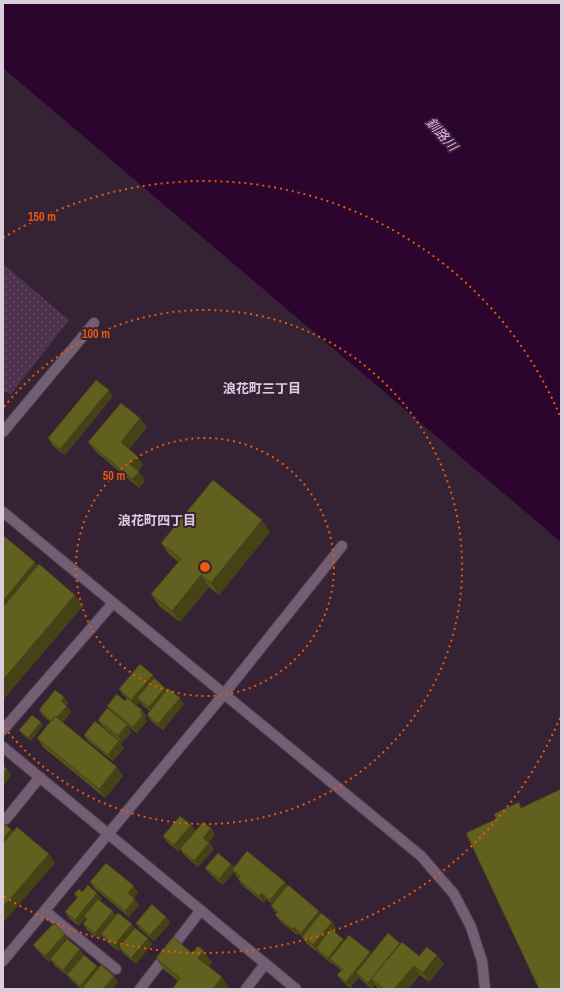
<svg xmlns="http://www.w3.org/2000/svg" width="564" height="992" font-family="'Archivo Narrow','Noto Sans JP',sans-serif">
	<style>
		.grass { fill: url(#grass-dots) }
		.water { fill: #2b052e }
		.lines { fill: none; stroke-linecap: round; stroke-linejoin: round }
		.minor-casing { stroke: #4d3e4e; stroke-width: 12 }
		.minor { stroke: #735e73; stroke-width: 10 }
		.wall { fill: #54531b }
		.shaded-wall { fill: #454316 }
		.building { fill: #62601f; stroke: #454316 }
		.ring { fill: none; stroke: #e8590c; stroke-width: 2; stroke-dasharray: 2 4 }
		.labels { text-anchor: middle; stroke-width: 4; stroke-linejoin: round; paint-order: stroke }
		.water-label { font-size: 13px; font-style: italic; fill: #edacef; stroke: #352335 }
		.neighbourhood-label { font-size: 13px; font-weight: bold; fill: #e2cae2; stroke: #352335 }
		.centre { fill: #e8590c; stroke: #352335; stroke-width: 2 }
		.ring-label { font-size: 12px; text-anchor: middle; font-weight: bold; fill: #e8590c; stroke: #352335; stroke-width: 4; stroke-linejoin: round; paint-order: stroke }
	</style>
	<defs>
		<pattern id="grass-dots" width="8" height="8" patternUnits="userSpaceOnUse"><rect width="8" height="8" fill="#4d324e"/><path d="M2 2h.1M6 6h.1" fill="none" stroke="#664e67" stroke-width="1.8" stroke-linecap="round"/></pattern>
	</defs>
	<rect width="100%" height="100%" fill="#352335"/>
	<path class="grass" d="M 3,264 L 69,320 L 11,394 L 3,391 Z"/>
	<path class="water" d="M 3,3 L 561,3 L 561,542 L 3,68 Z"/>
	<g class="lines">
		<g class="minor-casing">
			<path id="minor" d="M 3,432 L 94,323
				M 3,512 L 421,856 L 454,894 L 471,927 L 482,961 L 485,989
				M 3,730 L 113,603
				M 3,747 L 296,989
				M 6,819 L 40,777
				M 45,911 L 116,969
				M 3,961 L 224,694 L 342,546
				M 140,989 L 201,910
				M 246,989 L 265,964"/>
		</g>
		<use href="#minor" class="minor"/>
	</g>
	<path class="wall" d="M 113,396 L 65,455 L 52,445 L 48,438 Z
		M 147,427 L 129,449 L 137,456 L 143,465 L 138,471 L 145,480 L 139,488 L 95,451 L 88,442 Z
		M 270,532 L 219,595 L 209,587 L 180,622 L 159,606 L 151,594 L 178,562 L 169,554 L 161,543 Z
		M 153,675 L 155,679 L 167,690 L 184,704 L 163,730 L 151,721 L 147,715 L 150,711 L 141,704 L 140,701 L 136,706 L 142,710 L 146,716 L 145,718 L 147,721 L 137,733 L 119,719 L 127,725 L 131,732 L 122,743 L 102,726 L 98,720 L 111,712 L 107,706 L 125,701 L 127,698 L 123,695 L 119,689 Z
		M 64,697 L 68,703 L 66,705 L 71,712 L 63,722 L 123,776 L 105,798 L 43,747 L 37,738 L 51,722 L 43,716 L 39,710 Z
		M 43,725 L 31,741 L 22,734 L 19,730 Z
		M 84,735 L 119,741 L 124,748 L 113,761 L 88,741 Z
		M 191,825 L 195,831 L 211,828 L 215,835 L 209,842 L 214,849 L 198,867 L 184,855 L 180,849 L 178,851 L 167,842 L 163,836 Z
		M 231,864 L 234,867 L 288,886 L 321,914 L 332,922 L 336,928 L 334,931 L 344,941 L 371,954 L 400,944 L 419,956 L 437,955 L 444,964 L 429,982 L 420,975 L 408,989 L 379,989 L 375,985 L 372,989 L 360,979 L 359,977 L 350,988 L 342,981 L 337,975 L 341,970 L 335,965 L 333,963 L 332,964 L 320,954 L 318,951 L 317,952 L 306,943 L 302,937 L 302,936 L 298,933 L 297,935 L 280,921 L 275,915 L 276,913 L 271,906 L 272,904 L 266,899 L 264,903 L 242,885 L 238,879 L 238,878 L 236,876 L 234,872 L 223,885 L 210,874 L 205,868 Z
		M 90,882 L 138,893 L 134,898 L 139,905 L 129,917 L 94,888 Z
		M 82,892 L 102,899 L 100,901 L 113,911 L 116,916 L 135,928 L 152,944 L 136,964 L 123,953 L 120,949 L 118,951 L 105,940 L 102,936 L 99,939 L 87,930 L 83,924 L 86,920 L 86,918 L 79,926 L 69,918 L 65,912 L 77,898 L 74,894 Z
		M 166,917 L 170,923 L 154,941 L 140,929 L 136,923 Z
		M 65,934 L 69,940 L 84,956 L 97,966 L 99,968 L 118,982 L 113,989 L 81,989 L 72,981 L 68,976 L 54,965 L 51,960 L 49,962 L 38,951 L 33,945 Z
		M 192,953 L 212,962 L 209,966 L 230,989 L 178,981 L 163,969 L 156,958 Z"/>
	<path class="shaded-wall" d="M 109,390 L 113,396 L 65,455 L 60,449 Z
		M 140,418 L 147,427 L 127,451 L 121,442 Z
		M 137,456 L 143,465 L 136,473 L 130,464 Z
		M 139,472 L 145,480 L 139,488 L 132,479 Z
		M 262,520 L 270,532 L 219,595 L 211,583 Z
		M 35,562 L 43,574 L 3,622 L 3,601 Z
		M 201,575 L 209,587 L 180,622 L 172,611 Z
		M 75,595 L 83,606 L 3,700 L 3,680 Z
		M 153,675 L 157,681 L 137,698 L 140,701 L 136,706 L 131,700 Z
		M 165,688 L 170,694 L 153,714 L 149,707 Z
		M 64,697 L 68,703 L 65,707 L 61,701 Z
		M 180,698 L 184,704 L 163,730 L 158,724 Z
		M 67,706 L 71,712 L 58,728 L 53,722 Z
		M 142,710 L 146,716 L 145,718 L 147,721 L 137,733 L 133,727 L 140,712 Z
		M 41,722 L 43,725 L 31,741 L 28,738 Z
		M 127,725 L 131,732 L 122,743 L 118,736 Z
		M 119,741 L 124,748 L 113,761 L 108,755 Z
		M 117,767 L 123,776 L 105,798 L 99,789 Z
		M 7,769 L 11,776 L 3,786 L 3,774 Z
		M 191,825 L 195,831 L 178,851 L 174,845 Z
		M 211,828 L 215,835 L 207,844 L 203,838 Z
		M 11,829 L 15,835 L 3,851 L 3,839 Z
		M 209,843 L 214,849 L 198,867 L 194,861 Z
		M 49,854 L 55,863 L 3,923 L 3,907 Z
		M 231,864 L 236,870 L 232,870 L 234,872 L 223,885 L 219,879 Z
		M 285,882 L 289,888 L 274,906 L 270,900 Z
		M 134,886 L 138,893 L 132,900 L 128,893 Z
		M 97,893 L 102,899 L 86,918 L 84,916 L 86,918 L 79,926 L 75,920 Z
		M 262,893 L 266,899 L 264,903 L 259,896 Z
		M 135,899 L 139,905 L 129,917 L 125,911 Z
		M 113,911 L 117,917 L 101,934 L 102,936 L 99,939 L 95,933 Z
		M 319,911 L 323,917 L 305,939 L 301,933 Z
		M 166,917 L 170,923 L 154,941 L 150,935 Z
		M 332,922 L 336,928 L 318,950 L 316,948 L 318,951 L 317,952 L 313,945 Z
		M 132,924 L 136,930 L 119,947 L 120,949 L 118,951 L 114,945 Z
		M 294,927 L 298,933 L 297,935 L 292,929 Z
		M 65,934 L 69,940 L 51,960 L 50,959 L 51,960 L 49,962 L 45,956 Z
		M 148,938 L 152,944 L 136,964 L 131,958 Z
		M 343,939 L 347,945 L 330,959 L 333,963 L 332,964 L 328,958 Z
		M 400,943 L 404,949 L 371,979 L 375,985 L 372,989 L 368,983 Z
		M 80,949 L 84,955 L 68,976 L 63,970 Z
		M 204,951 L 212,962 L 206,969 L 198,958 Z
		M 370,952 L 374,958 L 356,973 L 359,977 L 350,988 L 346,982 Z
		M 437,955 L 444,964 L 429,982 L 423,973 Z
		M 97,966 L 101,972 L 83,987 L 84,989 L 83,989 L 80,986 Z
		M 414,966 L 420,975 L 408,989 L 394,989 Z
		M 114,976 L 118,982 L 113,989 L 103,989 Z
		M 222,977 L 230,989 L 213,989 Z"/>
	<path class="building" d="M 96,380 L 109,390 L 60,449 L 48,438 Z
		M 121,403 L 140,418 L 121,442 L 137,456 L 130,464 L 139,472 L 132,479 L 88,442 Z
		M 213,480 L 262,520 L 211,583 L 201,575 L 172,611 L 151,594 L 181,559 L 161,543 Z
		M 3,536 L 4,536 L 35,562 L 3,601 Z
		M 39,564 L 75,595 L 3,680 L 3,607 Z
		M 140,664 L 153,675 L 131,700 L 119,689 Z
		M 154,678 L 165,688 L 149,707 L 137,698 Z
		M 168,688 L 180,698 L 158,724 L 147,715 Z
		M 55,690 L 64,697 L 61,701 L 67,706 L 57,717 L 55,716 L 52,721 L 39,710 Z
		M 117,694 L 125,701 L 127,698 L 142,710 L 140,712 L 143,715 L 133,727 L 107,706 Z
		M 107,708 L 127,725 L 118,736 L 98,720 Z
		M 32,715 L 41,722 L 28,738 L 19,730 Z
		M 55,716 L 117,767 L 99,789 L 37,738 Z
		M 95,721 L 119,741 L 108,755 L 84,735 Z
		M 3,766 L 7,769 L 3,774 Z
		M 561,789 L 561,989 L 539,989 L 466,833 L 496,819 L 494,814 L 519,802 L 521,808 Z
		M 180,816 L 191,825 L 174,845 L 163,836 Z
		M 203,822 L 211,828 L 203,838 L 209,843 L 194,861 L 180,849 Z
		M 3,823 L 11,829 L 3,839 Z
		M 17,827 L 49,854 L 3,907 L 3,843 Z
		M 247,851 L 285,882 L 270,900 L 262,893 L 259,896 L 238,879 L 240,876 L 232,870 Z
		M 218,853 L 231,864 L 219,879 L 205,868 Z
		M 106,863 L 134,886 L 128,893 L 135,899 L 125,911 L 90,882 Z
		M 88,885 L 97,893 L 75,920 L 65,912 L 78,897 L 74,894 L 79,889 L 82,892 Z
		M 288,885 L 319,911 L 301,933 L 294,927 L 292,929 L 275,915 L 278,912 L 271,906 Z
		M 98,899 L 113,911 L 95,933 L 83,924 L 87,919 L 84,916 Z
		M 152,904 L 166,917 L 150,935 L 136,923 Z
		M 118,913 L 132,924 L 114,945 L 101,934 Z
		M 321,913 L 332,922 L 313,945 L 302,937 Z
		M 54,923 L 65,934 L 45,956 L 33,945 Z
		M 135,928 L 148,938 L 131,958 L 119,947 Z
		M 331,929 L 343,939 L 328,958 L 316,948 Z
		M 388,933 L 400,943 L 368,983 L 356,973 Z
		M 349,935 L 370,952 L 346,982 L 337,975 L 343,969 L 330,959 Z
		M 173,937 L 192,953 L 198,946 L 204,951 L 198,958 L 222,977 L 213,989 L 172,989 L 180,978 L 156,958 Z
		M 67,939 L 80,949 L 63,970 L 50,959 Z
		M 402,942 L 419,956 L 427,947 L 437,955 L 423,973 L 414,966 L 394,989 L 384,989 L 371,979 Z
		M 84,955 L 97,966 L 80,986 L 67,975 Z
		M 101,965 L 114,976 L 103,989 L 85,989 L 83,987 Z"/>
	<g class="ring">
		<circle cx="205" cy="567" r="129"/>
		<path d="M4 407A257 257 0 1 1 4 727"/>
		<path d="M560 718A386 386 0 0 1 3 896M3 238A386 386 0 0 1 560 416"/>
	</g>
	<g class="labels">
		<g class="water-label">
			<text transform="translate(442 134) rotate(48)" y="5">釧路川</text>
		</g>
		<g class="neighbourhood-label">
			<text x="262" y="393">浪花町三丁目</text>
			<text x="157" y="525">浪花町四丁目</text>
		</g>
	</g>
	<circle cx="205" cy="567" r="6" class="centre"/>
	<g class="ring-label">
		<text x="42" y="221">150 m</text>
		<text x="96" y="338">100 m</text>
		<text x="114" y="480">50 m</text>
	</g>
	<rect width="564" height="992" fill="none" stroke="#daceda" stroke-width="8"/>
</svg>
